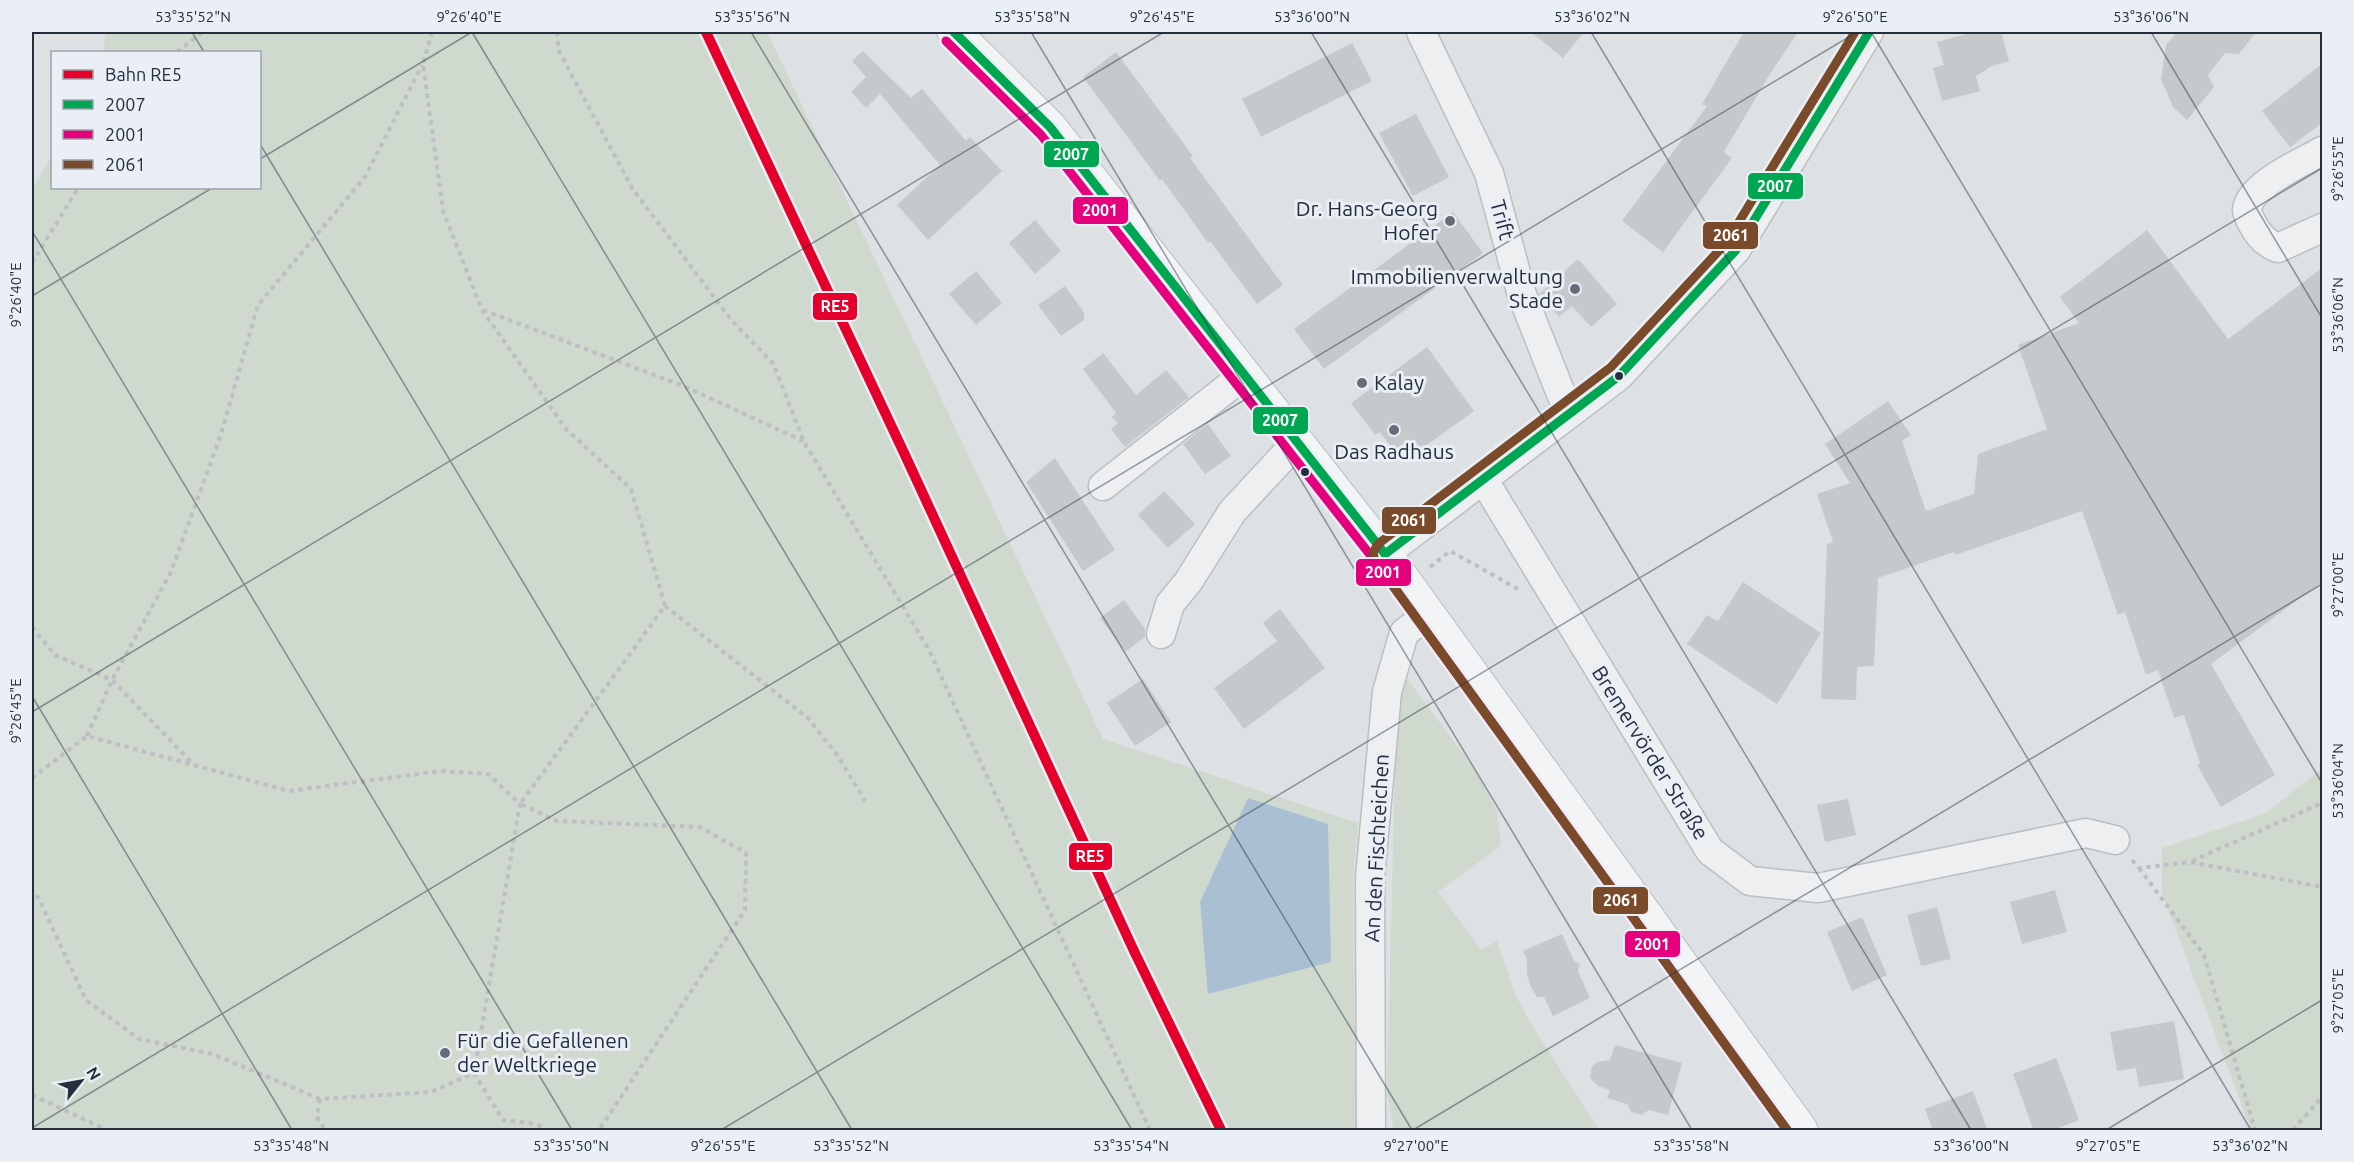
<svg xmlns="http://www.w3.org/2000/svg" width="2354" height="1162" font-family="Ubuntu,sans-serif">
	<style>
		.green { fill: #cfd9cd; fill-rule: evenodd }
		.water { fill: #a9bfd2 }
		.building { fill: #c6c9cc }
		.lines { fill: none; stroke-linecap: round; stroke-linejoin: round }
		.minor-casing { stroke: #bcbfc2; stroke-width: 31 }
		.major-casing { stroke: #babec2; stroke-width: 35 }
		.path { stroke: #bcbfc3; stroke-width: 4; stroke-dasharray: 4.5 4.5; stroke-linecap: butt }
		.minor { stroke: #edeff1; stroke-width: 28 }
		.major { stroke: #f2f4f5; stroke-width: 33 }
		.bus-1-casing { stroke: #eaeff5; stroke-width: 14 }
		.bus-2-casing { stroke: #eaeff5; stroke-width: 14 }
		.bus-3-casing { stroke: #eaeff5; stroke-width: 14 }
		.bus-1 { stroke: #00a651; stroke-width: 9 }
		.bus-2 { stroke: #e5007d; stroke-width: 9 }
		.bus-3 { stroke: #7a4b2a; stroke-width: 9 }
		.rail-1-casing { stroke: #eaeff5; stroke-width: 15 }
		.rail-1 { stroke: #e4002b; stroke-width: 10 }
		.ticks { fill: none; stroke: #242f3e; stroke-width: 1.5; stroke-opacity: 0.45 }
		.poi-dot { fill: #656d78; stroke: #eaeff5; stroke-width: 2 }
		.bus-dot { fill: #242f3e; stroke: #eaeff5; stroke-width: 2 }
		.labels { text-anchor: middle; stroke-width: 6; stroke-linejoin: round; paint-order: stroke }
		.poi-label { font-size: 21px; fill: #242f3e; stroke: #eaeff5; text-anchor: end }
		.street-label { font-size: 21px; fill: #242f3e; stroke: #eaeff5 }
		.line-badge { stroke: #eaeff5; stroke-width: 2 }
		.badge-label { font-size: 16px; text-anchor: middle; font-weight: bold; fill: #fff }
		.neatline { fill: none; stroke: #242f3e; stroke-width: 2 }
		.ticks-label { font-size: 15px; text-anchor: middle; fill: #242f3e }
	</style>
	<rect width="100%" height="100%" fill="#dee1e4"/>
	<path class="green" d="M 105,32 L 767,32 L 1103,739 L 1358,823 L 1353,874 L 1356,1130 L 32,1130 L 32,189 L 52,155 L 52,188 L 260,188 L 260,52 L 104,52 ZM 1248,799 L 1328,824 L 1209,994 L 1200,902 Z
		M 1405,676 L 1476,771 L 1497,812 L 1501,845 L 1438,892 L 1481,950 L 1497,941 L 1515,994 L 1530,1022 L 1599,1130 L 1394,1130 L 1387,1093 L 1397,682 Z
		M 2322,769 L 2322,1130 L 2251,1130 L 2162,893 L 2162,848 L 2264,814 Z"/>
	<path class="water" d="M 1248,798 L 1328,824 L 1331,962 L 1208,994 L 1200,902 Z"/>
	<path class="building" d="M 1531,32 L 1584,32 L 1563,58 Z
		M 1744,32 L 1798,32 L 1770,74 L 1724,152 L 1732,158 L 1663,252 L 1622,221 L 1707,106 L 1702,104 Z
		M 1973,32 L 2001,32 L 2009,61 L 1992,66 L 1976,76 L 1980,91 L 1942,101 L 1933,68 L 1944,65 L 1937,42 Z
		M 2177,32 L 2256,32 L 2239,54 L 2225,53 L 2208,75 L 2214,87 L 2187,120 L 2173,107 L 2161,79 L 2166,45 Z
		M 1352,43 L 1372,81 L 1261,137 L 1242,99 Z
		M 863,51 L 911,98 L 922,89 L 966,141 L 970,137 L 1002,171 L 928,240 L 897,205 L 940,165 L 880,94 L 866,108 L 851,92 L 866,77 L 852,61 Z
		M 1116,52 L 1193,156 L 1190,158 L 1283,285 L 1257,304 L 1210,241 L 1208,243 L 1162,179 L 1160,181 L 1083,77 Z
		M 2322,64 L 2322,123 L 2290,147 L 2262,111 Z
		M 1416,114 L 1449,177 L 1413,196 L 1379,133 Z
		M 1453,212 L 1483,253 L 1324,369 L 1294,329 Z
		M 1035,220 L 1061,251 L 1035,274 L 1009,243 Z
		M 2147,230 L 2228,339 L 2322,268 L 2322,582 L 2211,664 L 2275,775 L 2221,807 L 2197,765 L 2200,763 L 2184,715 L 2174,718 L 2158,670 L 2146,675 L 2125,612 L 2118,615 L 2082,511 L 1955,555 L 1954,552 L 1878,578 L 1874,666 L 1857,667 L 1856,700 L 1821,699 L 1827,544 L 1833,542 L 1817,494 L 1850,483 L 1825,444 L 1888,401 L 1911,435 L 1902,441 L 1926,511 L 1974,494 L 1978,454 L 2047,429 L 2018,345 L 2079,323 L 2060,297 Z
		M 1578,259 L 1617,304 L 1591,327 L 1572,306 L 1559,317 L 1539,294 Z
		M 976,271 L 1002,303 L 976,325 L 949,294 Z
		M 1065,286 L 1084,312 L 1084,320 L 1061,336 L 1038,305 Z
		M 1427,347 L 1474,411 L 1405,461 L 1398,452 L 1396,454 L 1380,432 L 1375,435 L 1351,403 Z
		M 1103,353 L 1136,395 L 1166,370 L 1189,397 L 1125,447 L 1111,429 L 1118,423 L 1112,417 L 1116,413 L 1083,369 Z
		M 1208,424 L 1231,456 L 1205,474 L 1183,444 Z
		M 1055,458 L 1115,550 L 1083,571 L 1026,482 Z
		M 1164,491 L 1195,524 L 1168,548 L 1138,515 Z
		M 1743,582 L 1821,633 L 1777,704 L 1687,644 L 1707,615 L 1718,621 Z
		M 1124,600 L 1145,629 L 1145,637 L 1125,652 L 1100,618 Z
		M 1280,609 L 1325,668 L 1244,729 L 1214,688 L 1277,641 L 1263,623 Z
		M 1143,679 L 1171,722 L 1135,746 L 1107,703 Z
		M 1848,799 L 1856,835 L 1825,842 L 1817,805 Z
		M 2055,890 L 2067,932 L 2022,944 L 2010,902 Z
		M 1937,907 L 1951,959 L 1921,966 L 1907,915 Z
		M 1862,917 L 1887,975 L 1852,991 L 1827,932 Z
		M 1562,934 L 1574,961 L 1580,964 L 1578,971 L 1590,998 L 1553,1016 L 1544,997 L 1537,997 L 1531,987 L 1527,975 L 1527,959 L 1523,951 Z
		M 2174,1021 L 2184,1079 L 2139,1087 L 2136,1068 L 2117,1071 L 2110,1032 Z
		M 1615,1045 L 1682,1063 L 1668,1115 L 1649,1110 L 1641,1115 L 1631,1112 L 1627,1104 L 1607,1098 L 1610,1090 L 1598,1086 L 1590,1078 L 1592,1066 L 1598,1062 L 1610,1060 Z
		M 2056,1058 L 2079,1120 L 2051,1131 L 2034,1131 L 2013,1074 Z
		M 1973,1091 L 1988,1131 L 1933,1131 L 1925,1109 Z"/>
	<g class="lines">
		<g class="minor-casing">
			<path id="minor" d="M 1421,32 L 1489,173 L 1522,295 L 1569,414
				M 2322,151 C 2303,162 2249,185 2247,210 C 2247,214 2250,219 2252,223 C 2258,235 2266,244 2278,248 L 2322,228
				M 1483,479 L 1710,851 L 1750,881 L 1818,888 L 2086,833 L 2115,840
				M 1103,486 L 1245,374
				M 1385,554 L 1619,376 L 1736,250 L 1869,32
				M 1161,634 L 1170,604 L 1188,582 L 1232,512 L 1297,442
				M 1371,1130 L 1370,877 L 1387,692 L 1404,633 L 1427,615"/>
		</g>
		<g class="major-casing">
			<path id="major" d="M 954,32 L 1050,127 L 1385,554 L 1801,1130"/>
		</g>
		<path class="path" d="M 432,32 L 423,64 L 443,211 L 482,310 L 566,429 L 631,489 L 665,606 L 520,804 L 557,821 L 700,827 L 746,853 L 745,910 L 599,1130
			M 557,32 L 559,51 L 632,188 L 732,321 L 773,363 L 804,442 L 929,650 L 1150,1130
			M 177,52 L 203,32
			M 32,263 L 78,188
			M 483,310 L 686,387 L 803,441
			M 1430,567 L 1450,551 L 1518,589
			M 665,606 L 808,718 L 838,756 L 865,801
			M 32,627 L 55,655 L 112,680 L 193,764
			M 87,736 L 112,680 L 171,572 L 221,434 L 258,305 L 365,177 L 422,65
			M 32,778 L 87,736 L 289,791 L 440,771 L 488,774 L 520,804 L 474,1073 L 431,1092 L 320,1099 L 213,1054 L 139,1039 L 86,1000 L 38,897 L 32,896
			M 2132,860 L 2139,868 L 2190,862 L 2322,887
			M 2192,861 L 2322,803
			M 2139,868 L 2204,955 L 2255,1130
			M 474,1073 L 503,1120 L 536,1124 L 547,1130
			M 32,1095 L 107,1130
			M 320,1099 L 317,1117 L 325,1130
			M 2293,1130 L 2322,1097"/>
		<use href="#minor" class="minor"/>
		<use href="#major" class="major"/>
		<g class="bus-1-casing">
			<path id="bus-1" d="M 954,32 L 1050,127 L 1385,554
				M 1385,554 L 1619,376 L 1736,250 L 1869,32"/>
		</g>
		<g class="bus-2-casing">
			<path id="bus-2" d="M 946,41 L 1041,135 L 1375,561 L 1787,1130"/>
		</g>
		<g class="bus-3-casing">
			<path id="bus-3" d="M 1787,1130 L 1375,561 L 1373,553 L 1378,544 L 1611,367 L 1726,243 L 1855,32"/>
		</g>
		<use href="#bus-1" class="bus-1"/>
		<use href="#bus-2" class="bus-2"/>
		<use href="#bus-3" class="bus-3"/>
		<g class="rail-1-casing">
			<path id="rail-1" d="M 706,32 L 905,455 L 1134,951 L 1221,1130"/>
		</g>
		<use href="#rail-1" class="rail-1"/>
	</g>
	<path class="ticks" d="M 192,32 L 204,52M 472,32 L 1132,1130M 751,32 L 1412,1130M 1031,32 L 1692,1130M 1311,32 L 1971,1130M 1591,32 L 2251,1130M 1871,32 L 2322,783M 2151,32 L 2322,318M 260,144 L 852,1130M 260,159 L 472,32M 32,231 L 572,1130M 32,296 L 212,188M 32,696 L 292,1130M 32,712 L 1164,32M 32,1128 L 1857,32M 721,1130 L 2322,168M 1413,1130 L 2322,584M 2106,1130 L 2322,1000"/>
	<g class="poi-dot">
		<circle cx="1450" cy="221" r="6"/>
		<circle cx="1575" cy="289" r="6"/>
		<circle cx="1362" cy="383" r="6"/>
		<circle cx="1394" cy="430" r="6"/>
		<circle cx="445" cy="1053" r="6"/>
	</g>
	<g class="bus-dot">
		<circle cx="1619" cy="376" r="5"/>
		<circle cx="1305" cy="472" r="5"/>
	</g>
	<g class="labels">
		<g class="poi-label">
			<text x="1438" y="216">Dr. Hans-Georg<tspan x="1438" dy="24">Hofer</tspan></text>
			<text x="1563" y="284">Immobilienverwaltung<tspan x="1563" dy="24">Stade</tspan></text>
			<text x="1374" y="390" text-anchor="start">Kalay</text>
			<text x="1394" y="459" text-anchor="middle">Das Radhaus</text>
			<text x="457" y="1048" text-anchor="start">Für die Gefallenen<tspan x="457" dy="24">der Weltkriege</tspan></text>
		</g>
		<g class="street-label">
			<text transform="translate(1502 220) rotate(75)" y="7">Trift</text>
			<text transform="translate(1650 753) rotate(58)" y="7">Bremervörder Straße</text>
			<text transform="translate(1377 848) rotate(-87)" y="7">An den Fischteichen</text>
		</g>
	</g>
	<g class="line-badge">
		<rect x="1043" y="140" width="57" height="28" rx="6" fill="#00a651"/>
		<rect x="1747" y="172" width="57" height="28" rx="6" fill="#00a651"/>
		<rect x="1072" y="196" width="57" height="29" rx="6" fill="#e5007d"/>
		<rect x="1702" y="221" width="57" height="29" rx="6" fill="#7a4b2a"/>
		<rect x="812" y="292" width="46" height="29" rx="6" fill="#e4002b"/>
		<rect x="1252" y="406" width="57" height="29" rx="6" fill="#00a651"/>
		<rect x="1381" y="506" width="56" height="29" rx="6" fill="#7a4b2a"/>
		<rect x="1355" y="558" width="57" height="29" rx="6" fill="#e5007d"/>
		<rect x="1068" y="842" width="45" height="29" rx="6" fill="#e4002b"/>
		<rect x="1592" y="886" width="57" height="29" rx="6" fill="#7a4b2a"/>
		<rect x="1624" y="930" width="57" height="28" rx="6" fill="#e5007d"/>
	</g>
	<g class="badge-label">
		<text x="1071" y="160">2007</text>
		<text x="1775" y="192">2007</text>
		<text x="1100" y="216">2001</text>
		<text x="1731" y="241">2061</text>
		<text x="835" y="312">RE5</text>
		<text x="1280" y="426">2007</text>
		<text x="1409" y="526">2061</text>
		<text x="1383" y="578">2001</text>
		<text x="1090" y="862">RE5</text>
		<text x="1621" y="906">2061</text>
		<text x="1652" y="950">2001</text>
	</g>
	<rect width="2354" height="1162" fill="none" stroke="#eaeff5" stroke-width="66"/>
	<rect x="51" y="51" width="210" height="138" fill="#eaeff5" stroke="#9ba2ac" stroke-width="1.5"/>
	<rect x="63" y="70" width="30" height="9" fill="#e4002b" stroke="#9ba2ac" stroke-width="1.5"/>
	<text x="105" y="81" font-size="18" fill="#242f3e">Bahn RE5</text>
	<rect x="63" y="100" width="30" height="9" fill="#00a651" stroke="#9ba2ac" stroke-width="1.5"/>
	<text x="105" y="111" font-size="18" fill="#242f3e">2007</text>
	<rect x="63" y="130" width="30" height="9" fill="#e5007d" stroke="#9ba2ac" stroke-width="1.5"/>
	<text x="105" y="141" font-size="18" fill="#242f3e">2001</text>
	<rect x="63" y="160" width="30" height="9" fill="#7a4b2a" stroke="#9ba2ac" stroke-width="1.5"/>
	<text x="105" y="171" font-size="18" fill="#242f3e">2061</text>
	<g transform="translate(81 1081) rotate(59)" stroke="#eaeff5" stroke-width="4.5" paint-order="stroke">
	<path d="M0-4.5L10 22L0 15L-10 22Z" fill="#242f3e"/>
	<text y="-9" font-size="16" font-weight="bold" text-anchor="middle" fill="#242f3e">N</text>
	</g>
	<rect x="33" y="33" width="2288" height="1096" class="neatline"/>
	<g class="ticks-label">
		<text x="193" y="22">53°35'52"N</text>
		<text x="469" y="22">9°26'40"E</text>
		<text x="752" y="22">53°35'56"N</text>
		<text x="1032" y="22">53°35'58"N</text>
		<text x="1162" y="22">9°26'45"E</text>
		<text x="1312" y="22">53°36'00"N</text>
		<text x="1592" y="22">53°36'02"N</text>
		<text x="1855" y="22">9°26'50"E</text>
		<text x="2151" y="22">53°36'06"N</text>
		<text transform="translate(2338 169) rotate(-90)" y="5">9°26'55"E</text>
		<text transform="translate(16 295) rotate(-90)" y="5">9°26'40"E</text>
		<text transform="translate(2338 315) rotate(-90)" y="5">53°36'06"N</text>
		<text transform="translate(2338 585) rotate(-90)" y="5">9°27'00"E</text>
		<text transform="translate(16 711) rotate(-90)" y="5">9°26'45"E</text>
		<text transform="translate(2338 781) rotate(-90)" y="5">53°36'04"N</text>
		<text transform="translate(2338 1001) rotate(-90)" y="5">9°27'05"E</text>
		<text x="291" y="1151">53°35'48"N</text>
		<text x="571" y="1151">53°35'50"N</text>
		<text x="723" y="1151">9°26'55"E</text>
		<text x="851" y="1151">53°35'52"N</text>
		<text x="1131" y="1151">53°35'54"N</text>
		<text x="1416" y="1151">9°27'00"E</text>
		<text x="1691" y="1151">53°35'58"N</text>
		<text x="1971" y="1151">53°36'00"N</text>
		<text x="2108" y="1151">9°27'05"E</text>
		<text x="2250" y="1151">53°36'02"N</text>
	</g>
</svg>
